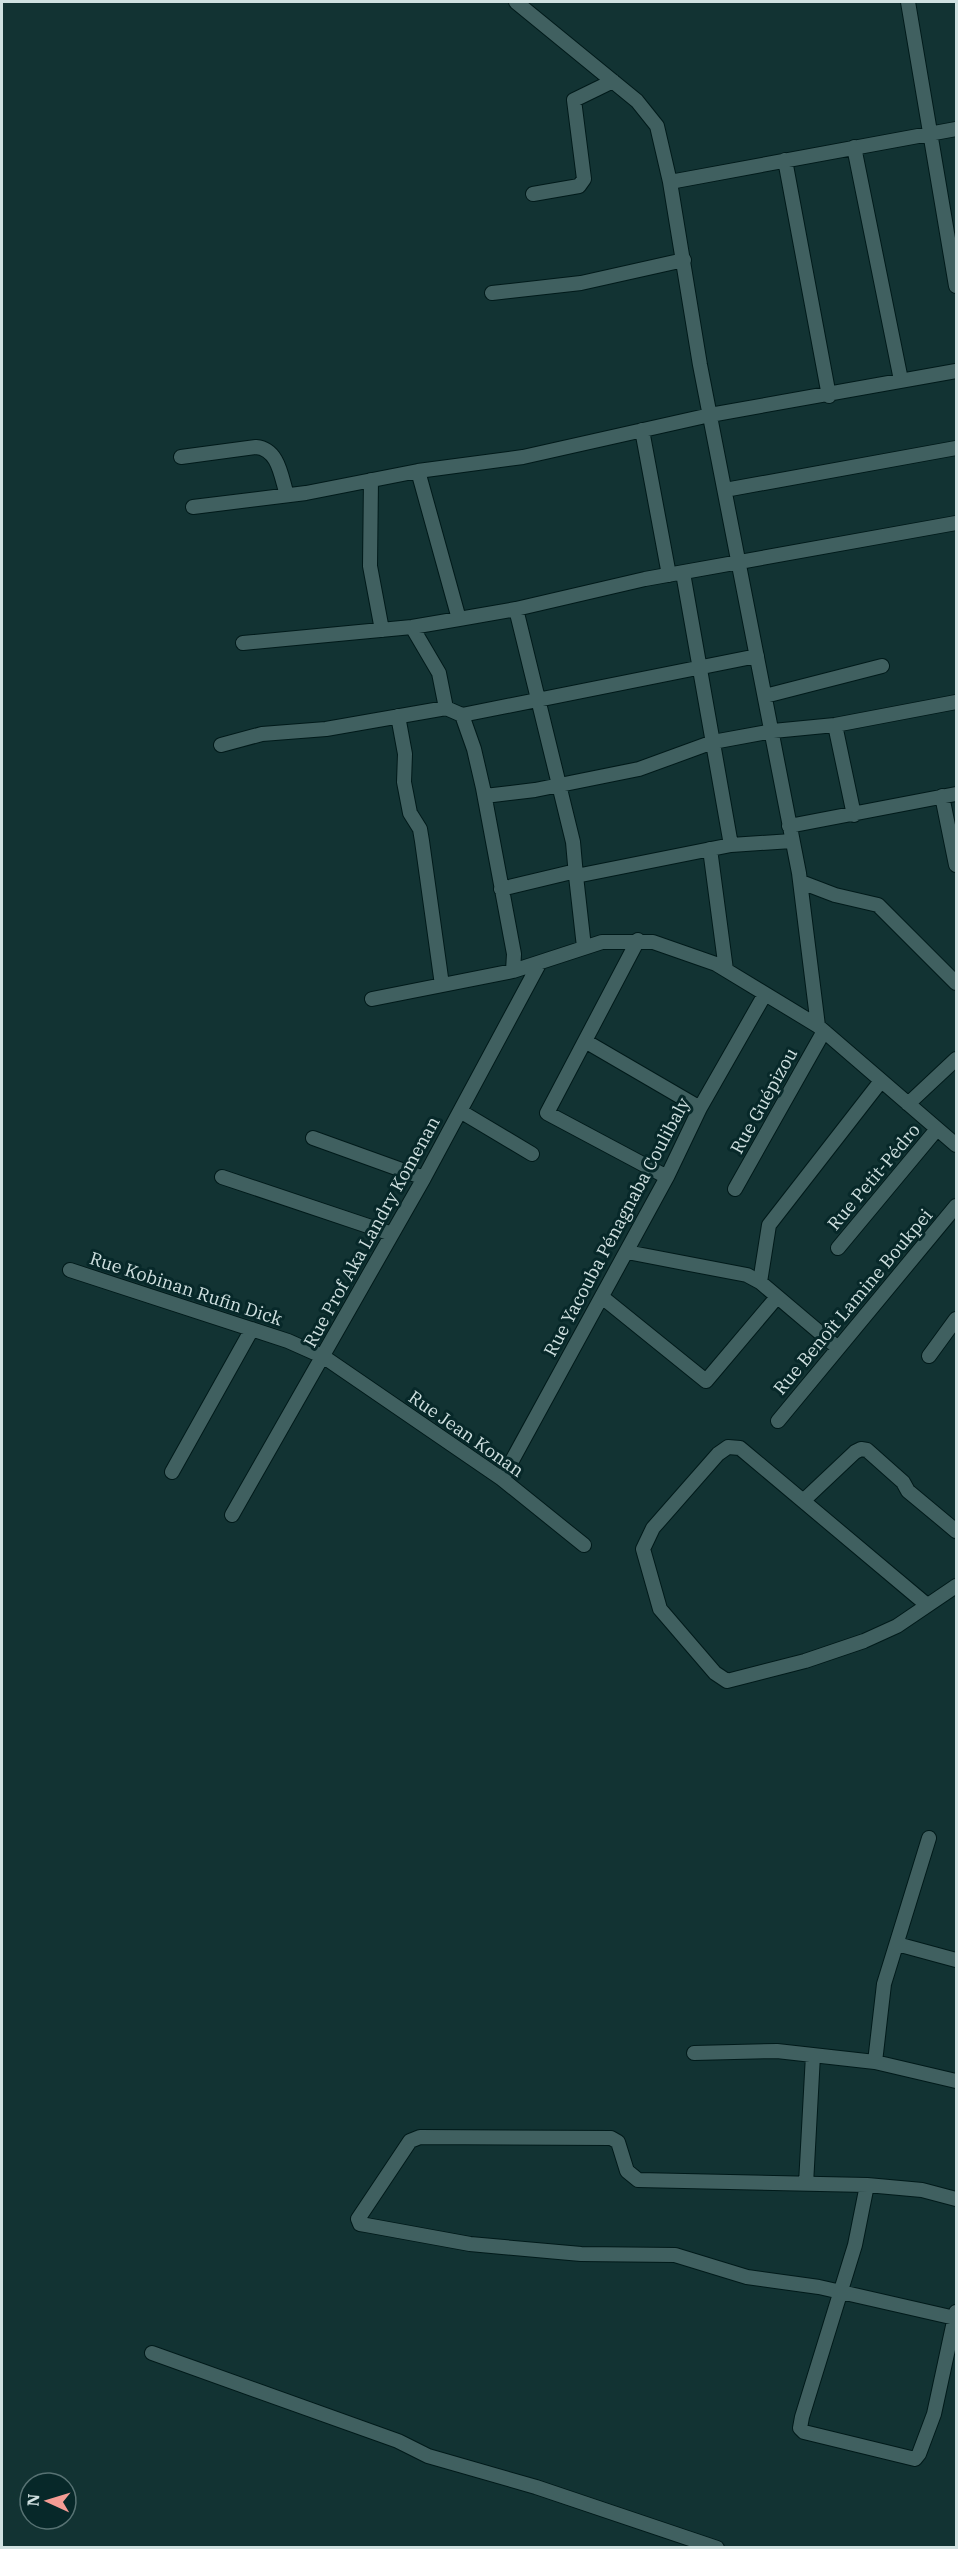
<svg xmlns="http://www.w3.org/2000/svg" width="958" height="2549" font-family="'IBM Plex Serif',serif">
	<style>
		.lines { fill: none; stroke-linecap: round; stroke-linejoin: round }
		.minor-casing { stroke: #001a1a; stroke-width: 16 }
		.minor { stroke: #406060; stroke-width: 14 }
		.labels { text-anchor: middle; stroke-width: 6; stroke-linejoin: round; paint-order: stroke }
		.street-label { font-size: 18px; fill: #d0e1e1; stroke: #072829 }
	</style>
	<rect width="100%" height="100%" fill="#123333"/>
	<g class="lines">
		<g class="minor-casing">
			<path id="minor" d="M 516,2 L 637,101 L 657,126 L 670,182 L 700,365 L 799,873 L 818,1026
				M 908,2 L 956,286
				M 854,147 L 901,380
				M 785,160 L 829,396
				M 670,182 L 956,129
				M 533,194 L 579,186 L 584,179 L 574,100 L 613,81
				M 492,293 L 581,283 L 684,260
				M 642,430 L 669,575
				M 181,457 L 256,447 C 279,449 281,477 287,495
				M 418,471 L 459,619
				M 371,480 L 370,566 L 382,630
				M 725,490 L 956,448
				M 193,507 L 306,493 L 418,471 L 523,457 L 710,415 L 956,371
				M 683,573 L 731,845
				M 516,609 L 573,842 L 576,876
				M 412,627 L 439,673 L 446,708
				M 243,643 L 412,627 L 459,619 L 516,609 L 645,579 L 956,523
				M 765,696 L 882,666
				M 462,715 L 757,656
				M 398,716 L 405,754 L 404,782 L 410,813 L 420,829 L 422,841 L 442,985
				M 835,725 L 854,815
				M 221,745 L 262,734 L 326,729 L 446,708 L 462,715 L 474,749 L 483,788 L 514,954 L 513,971
				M 485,796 L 535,790 L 639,769 L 713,742 L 773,731 L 835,725 L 956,702
				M 942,796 L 956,865
				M 789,826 L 956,794
				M 710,849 L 726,970
				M 801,882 L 835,895 L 878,905 L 956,983
				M 501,889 L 576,871
				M 638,940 L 547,1113 L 667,1177
				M 584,947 L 576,876 L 731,845 L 792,841
				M 372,999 L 513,971 L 602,942 L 653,942 L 716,964 L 818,1026 L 956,1145
				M 585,1041 L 700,1108
				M 908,1104 L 956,1059
				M 460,1111 L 532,1154
				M 313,1138 L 424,1178
				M 222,1177 L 392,1234
				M 735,1189 L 824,1031
				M 838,1248 L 937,1129
				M 627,1252 L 747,1275 L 760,1282 L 838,1348
				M 70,1270 L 288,1341 L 324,1357 L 502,1479 L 584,1545
				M 760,1282 L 769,1225 L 881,1081
				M 602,1297 L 706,1381 L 777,1297
				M 929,1356 L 956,1319
				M 778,1421 L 956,1206
				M 172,1472 L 252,1329
				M 502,1479 L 667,1177 L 700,1108 L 765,994
				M 803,1501 L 855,1452 L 861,1449 L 867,1450 L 903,1482 L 908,1491 L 956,1531
				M 232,1515 L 424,1178 L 539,964
				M 927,1605 L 740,1448 L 728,1447 L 718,1454 L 653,1528 L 643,1549 L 660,1609 L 715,1673 L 727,1681 L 805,1661 L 864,1641 L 897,1626 L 956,1586
				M 897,1944 L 956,1960
				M 694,2053 L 777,2051 L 875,2062 L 956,2081
				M 875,2062 L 884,1984 L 929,1838
				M 806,2184 L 813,2055
				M 867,2185 L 855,2245 L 802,2417 L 800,2428 L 804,2432 L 915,2459 L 919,2454 L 934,2414 L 956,2312
				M 955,2318 L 819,2287 L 747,2277 L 675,2255 L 581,2254 L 470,2244 L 366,2225 L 360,2224 L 358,2219 L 410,2141 L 420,2137 L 611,2138 L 618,2142 L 627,2171 L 638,2180 L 867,2185 L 922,2190 L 956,2199
				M 152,2353 L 398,2441 L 428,2456 L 536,2487 L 717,2548"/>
		</g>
		<use href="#minor" class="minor"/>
	</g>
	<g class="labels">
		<g class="street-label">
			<text transform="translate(764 1101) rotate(-61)" y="6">Rue Guépizou</text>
			<text transform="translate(874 1177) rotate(-50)" y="6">Rue Petit-Pédro</text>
			<text transform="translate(617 1227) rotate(-62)" y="6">Rue Yacouba Pénagnaba Coulibaly</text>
			<text transform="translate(372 1232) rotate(-61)" y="6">Rue Prof Aka Landry Komenan</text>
			<text transform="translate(186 1289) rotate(18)" y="6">Rue Kobinan Rufin Dick</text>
			<text transform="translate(853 1302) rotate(-50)" y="6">Rue Benoît Lamine Boukpei</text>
			<text transform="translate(466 1434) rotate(35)" y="6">Rue Jean Konan</text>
		</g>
	</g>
	<rect width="958" height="2549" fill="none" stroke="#d0e1e1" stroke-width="6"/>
	<g transform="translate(48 2501) rotate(274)"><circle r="28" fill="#072829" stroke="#577273" stroke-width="1.5"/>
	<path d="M0-4.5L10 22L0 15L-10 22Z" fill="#f59c94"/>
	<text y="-9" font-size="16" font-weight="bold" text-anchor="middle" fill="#d0e1e1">N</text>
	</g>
</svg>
